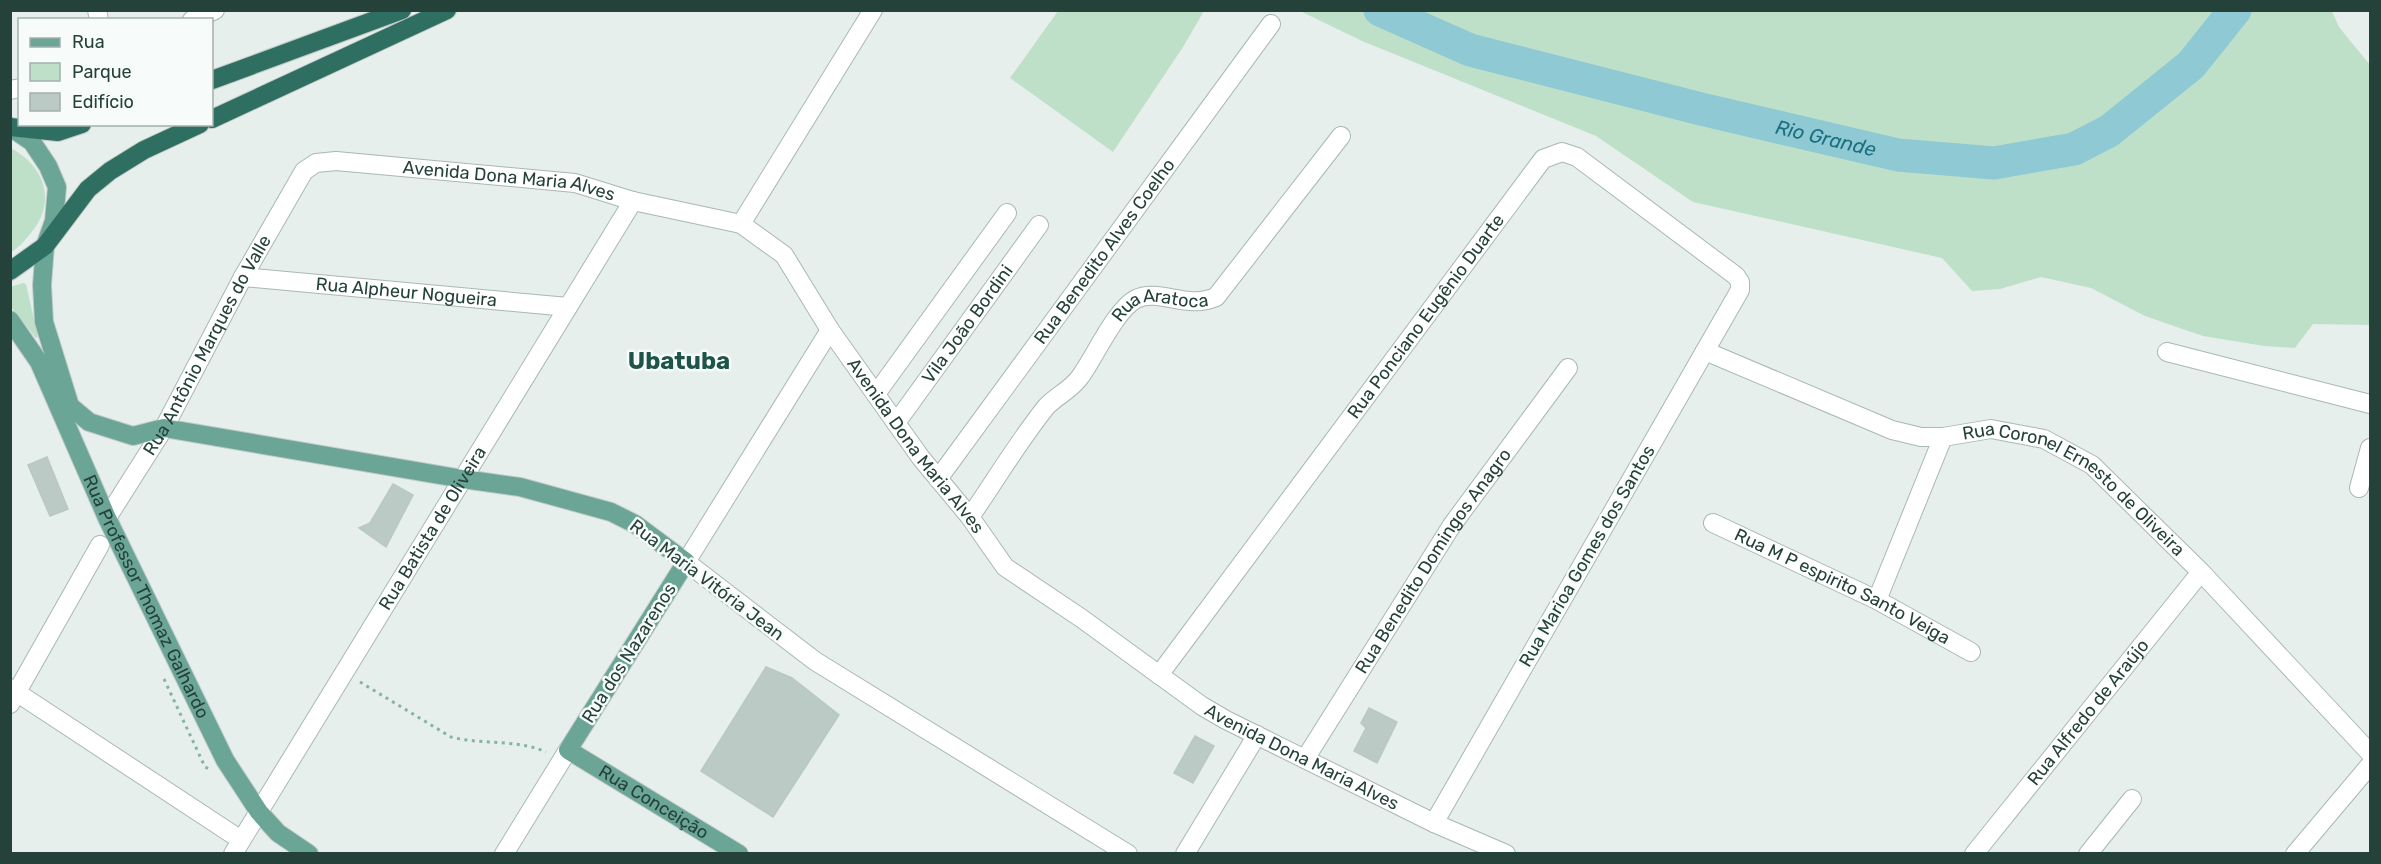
<svg xmlns="http://www.w3.org/2000/svg" width="2381" height="864" font-family="Rubik,sans-serif">
	<style>
		.green { fill: #bfe0c8 }
		.lines { fill: none; stroke-linecap: round; stroke-linejoin: round }
		.river { stroke: #8ec9d4; stroke-width: 33 }
		.building { fill: #bbcac4; stroke: #b8c9c2; stroke-width: 1.5 }
		.minor-casing { stroke: #a8b8b2; stroke-width: 20 }
		.major-casing { stroke: #c2cac8; stroke-width: 20 }
		.highway-casing { stroke: #c2cac8; stroke-width: 20 }
		.path { stroke: #86b3a5; stroke-width: 3; stroke-dasharray: 3 4.5; stroke-linecap: butt }
		.minor { stroke: #fff; stroke-width: 18 }
		.major { stroke: #6aa596; stroke-width: 18 }
		.highway { stroke: #2f6f62; stroke-width: 18 }
		.labels { text-anchor: middle; stroke-width: 5; stroke-linejoin: round; paint-order: stroke }
		.street-label { font-size: 18px; fill: #24423a; stroke: #f7fbf9 }
		.water-label { font-size: 20px; font-style: italic; fill: #1c6f80; stroke: #f7fbf9 }
		.district-label { font-size: 24px; font-weight: bold; fill: #1f5548; stroke: #f7fbf9 }
	</style>
	<rect width="100%" height="100%" fill="#e6efeb"/>
	<path class="green" d="M 1058,11 L 1204,11 L 1183,47 L 1113,152 L 1010,78 Z
		M 1300,11 L 2332,11 L 2339,27 L 2370,65 L 2370,325 L 2313,324 L 2295,348 L 2264,346 L 2203,336 L 2145,316 L 2091,288 L 2041,277 L 2000,289 L 1972,291 L 1942,258 L 1693,202 L 1596,136 L 1362,41 Z
		M 11,148 C 45,167 57,201 31,233 C 25,240 19,248 11,252 Z
		M 23,283 L 26,284 L 38,337 L 36,338 L 11,307 L 10,287 Z"/>
	<g class="lines">
		<path class="river" id="s1" d="M 1380,10 L 1470,50 L 1701,109 L 1898,155 L 1994,163 L 2074,149 L 2109,131 L 2191,65 L 2235,10"/>
	</g>
	<path class="building" d="M 47,457 L 68,509 L 50,516 L 28,465 Z
		M 393,484 L 413,495 L 386,547 L 359,528 L 370,523 Z
		M 766,667 L 792,678 L 839,715 L 773,817 L 701,771 Z
		M 1369,708 L 1397,722 L 1377,763 L 1354,751 L 1366,728 L 1361,723 Z
		M 1195,736 L 1214,746 L 1193,783 L 1174,773 Z"/>
	<g class="lines">
		<g class="minor-casing">
			<g id="minor">
				<path d="M 97,10 L 99,20"/>
				<path d="M 192,20 L 215,10"/>
				<path d="M 10,90 L 20,88"/>
				<path d="M 741,224 L 873,10"/>
				<path id="s2" d="M 243,277 L 568,307"/>
				<path d="M 830,330 L 686,562 L 815,661 L 1128,854"/>
				<path id="s3" d="M 1705,351 L 1892,430 L 1921,437 L 1943,437 L 1991,429 L 2044,439 L 2092,465 L 2201,572 L 2370,753"/>
				<path d="M 2167,352 L 2370,404"/>
				<path d="M 876,394 L 1007,213"/>
				<path id="s4" d="M 896,423 L 1039,225"/>
				<path id="s5" d="M 938,479 L 1271,24"/>
				<path d="M 2359,488 L 2370,448"/>
				<path id="s6" d="M 970,517 C 995,481 1018,442 1046,407 C 1056,396 1071,390 1080,377 C 1094,358 1116,309 1136,299 C 1159,288 1187,310 1216,297 L 1341,136"/>
				<path id="s7" d="M 107,518 L 164,428 L 243,277 L 304,171 L 316,163 L 336,161 L 575,183 L 633,201 L 741,224 L 784,255 L 830,330 L 896,423 L 921,458 L 970,517 L 1005,567 L 1081,618 L 1202,706 L 1226,720 L 1434,823 L 1506,854"/>
				<path id="s8" d="M 1713,523 L 1877,600 L 1971,652"/>
				<path d="M 1877,600 L 1943,437"/>
				<path id="s9" d="M 1159,675 L 1543,159 L 1562,152 L 1577,157 L 1736,276 L 1740,282 L 1740,290 L 1434,823"/>
				<path d="M 10,688 L 241,840"/>
				<path d="M 10,704 L 100,545"/>
				<path id="s10" d="M 1305,759 L 1452,525 L 1568,368"/>
				<path id="s11" d="M 233,854 L 633,201"/>
				<path d="M 504,854 L 568,750"/>
				<path d="M 1185,854 L 1257,735"/>
				<path id="s12" d="M 1974,854 L 2201,572"/>
				<path d="M 2088,854 L 2132,799"/>
				<path d="M 2295,854 L 2370,765"/>
			</g>
		</g>
		<g class="major-casing">
			<g id="major">
				<path id="s13" d="M 10,127 L 32,142 L 48,166 L 57,187 L 54,221 L 45,246 L 42,285 L 44,322 L 70,406 L 89,422 L 133,436 L 164,428 L 463,479 L 520,487 L 611,512 L 635,524 L 686,562 L 568,750 L 739,854"/>
				<path id="s14" d="M 10,320 L 39,362 L 107,518 L 225,760 L 259,812 L 278,833 L 309,854"/>
			</g>
		</g>
		<g class="highway-casing">
			<path id="highway" d="M 212,80 L 402,10
				M 212,119 L 447,10
				M 10,127 L 58,132 L 82,124
				M 10,271 L 45,246 L 88,189 L 110,171 L 144,150 L 200,124"/>
		</g>
		<path class="path" d="M 164,679 L 205,767 L 209,769
			M 360,682 L 451,737 C 482,745 517,739 546,752"/>
		<use href="#minor" class="minor"/>
		<use href="#major" class="major"/>
		<use href="#highway" class="highway"/>
	</g>
	<g class="labels">
		<g class="street-label">
			<text dy="6" stroke="none"><textPath href="#s7" startOffset="608">Avenida Dona Maria Alves</textPath></text>
			<text dy="6" stroke="none"><textPath href="#s5" startOffset="282">Rua Benedito Alves Coelho</textPath></text>
			<text dy="6" stroke="none"><textPath href="#s2" startOffset="164">Rua Alpheur Nogueira</textPath></text>
			<text dy="6" stroke="none"><textPath href="#s6" startOffset="298">Rua Aratoca</textPath></text>
			<text dy="6" stroke="none"><textPath href="#s9" startOffset="447">Rua Ponciano Eugênio Duarte</textPath></text>
			<text dy="6" stroke="none"><textPath href="#s4" startOffset="122">Vila João Bordini</textPath></text>
			<text dy="6" stroke="none"><textPath href="#s7" startOffset="200">Rua Antônio Marques do Valle</textPath></text>
			<text dy="6" stroke="none"><textPath href="#s7" startOffset="1130">Avenida Dona Maria Alves</textPath></text>
			<text dy="6" stroke="none"><textPath href="#s3" startOffset="406">Rua Coronel Ernesto de Oliveira</textPath></text>
			<text dy="6" stroke="none"><textPath href="#s11" startOffset="382">Rua Batista de Oliveira</textPath></text>
			<text transform="translate(1587 556) rotate(-60)" y="6">Rua Marioa Gomes dos Santos</text>
			<text dy="6" stroke="none"><textPath href="#s10" startOffset="236">Rua Benedito Domingos Anagro</textPath></text>
			<text transform="translate(707 580) rotate(37)" y="6">Rua Maria Vitória Jean</text>
			<text dy="6" stroke="none"><textPath href="#s8" startOffset="144">Rua M P espirito Santo Veiga</textPath></text>
			<text dy="6" stroke="none"><textPath href="#s14" startOffset="309">Rua Professor Thomaz Galhardo</textPath></text>
			<text transform="translate(629 653) rotate(-58)" y="6">Rua dos Nazarenos</text>
			<text dy="6" stroke="none"><textPath href="#s12" startOffset="182">Rua Alfredo de Araújo</textPath></text>
			<text dy="6" stroke="none"><textPath href="#s7" startOffset="1634">Avenida Dona Maria Alves</textPath></text>
			<text dy="6" stroke="none"><textPath href="#s13" startOffset="1274">Rua Conceição</textPath></text>
		</g>
		<g class="water-label">
			<text dy="7" stroke="none"><textPath href="#s1" startOffset="465">Rio Grande</textPath></text>
		</g>
		<g class="district-label">
			<text x="679" y="369">Ubatuba</text>
		</g>
	</g>
	<rect width="2381" height="864" fill="none" stroke="#24423a" stroke-width="24"/>
	<rect x="18" y="18" width="195" height="108" fill="#f7fbf9" stroke="#a3b1ad" stroke-width="1.5"/>
	<rect x="30" y="38" width="30" height="9" fill="#6aa596" stroke="#a3b1ad" stroke-width="1.5"/>
	<text x="72" y="48" font-size="18" fill="#24423a">Rua</text>
	<rect x="30" y="63" width="30" height="18" fill="#bfe0c8" stroke="#a3b1ad" stroke-width="1.5"/>
	<text x="72" y="78" font-size="18" fill="#24423a">Parque</text>
	<rect x="30" y="93" width="30" height="18" fill="#bbcac4" stroke="#a3b1ad" stroke-width="1.5"/>
	<text x="72" y="108" font-size="18" fill="#24423a">Edifício</text>
</svg>
